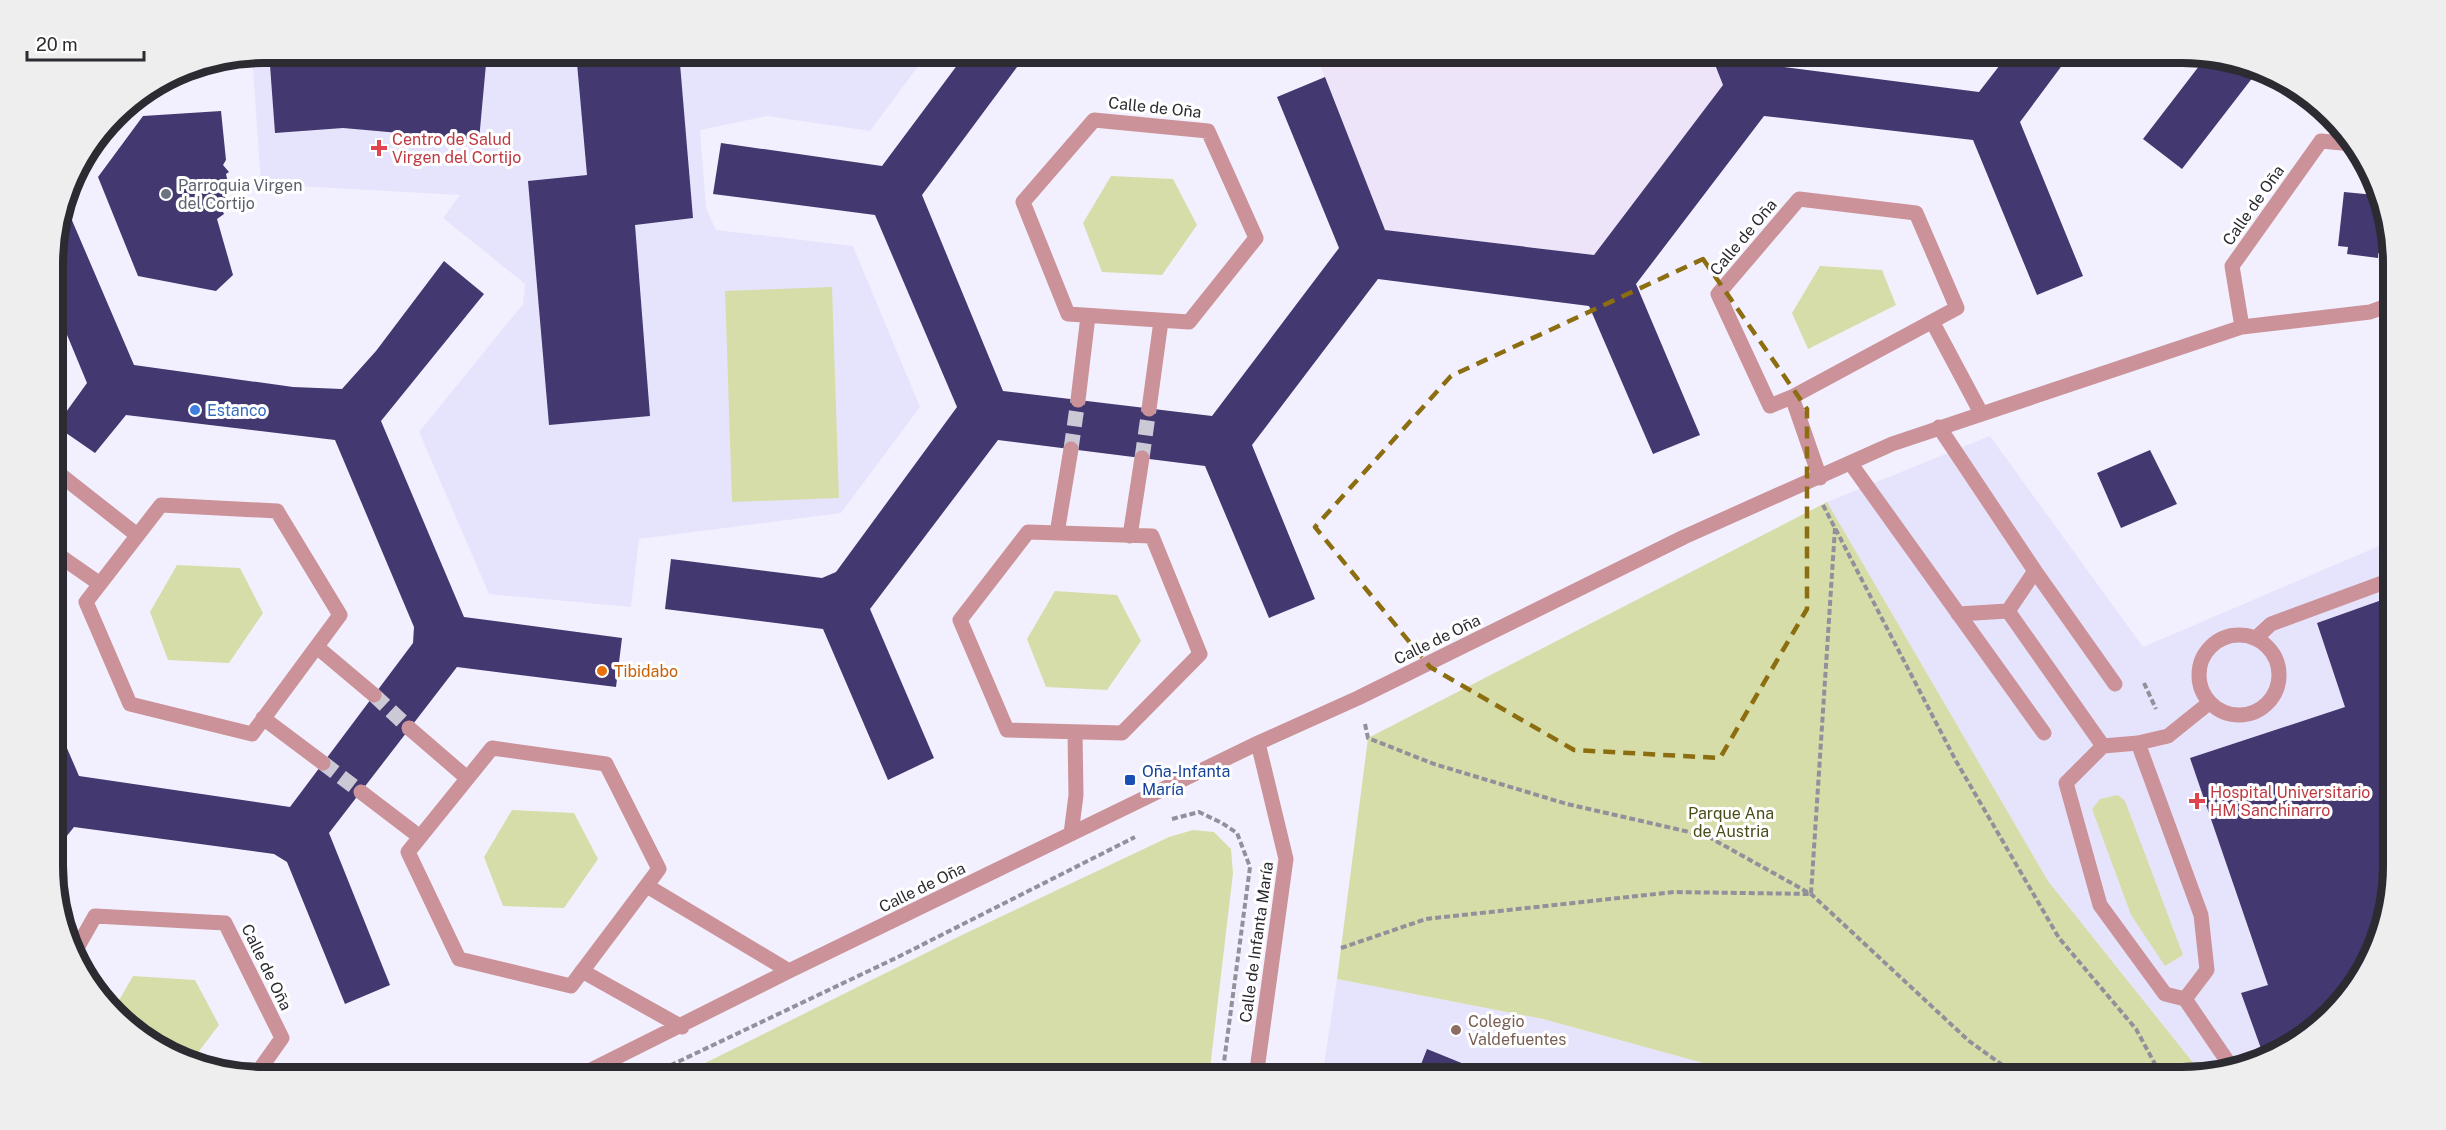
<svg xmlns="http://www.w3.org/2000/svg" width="2446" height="1130" font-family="'Public Sans',sans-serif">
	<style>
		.industrial { fill: #ede4f9 }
		.built { fill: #e6e4fc }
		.green { fill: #d7dda9 }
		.building { fill: #433870 }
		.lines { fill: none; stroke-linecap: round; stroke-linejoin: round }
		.minor-tunnel { stroke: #cac9d5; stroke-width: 15; stroke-dasharray: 15 8; stroke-linecap: butt }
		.path { stroke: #92919b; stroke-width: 4; stroke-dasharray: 6 3; stroke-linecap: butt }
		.service { stroke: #cb9299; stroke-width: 15 }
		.minor { stroke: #cb9299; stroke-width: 15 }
		.marked { fill: none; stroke: #8c6d0f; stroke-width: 4.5; stroke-dasharray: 12 8; stroke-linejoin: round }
		.health-dot { fill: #e0444e; stroke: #fff; stroke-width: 2 }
		.worship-dot { fill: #6b7280; stroke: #fff; stroke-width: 2 }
		.shop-dot { fill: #3f7fe0; stroke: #fff; stroke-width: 2 }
		.food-dot { fill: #e8710a; stroke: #fff; stroke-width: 2 }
		.transit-dot { fill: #1a4fb4; stroke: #fff; stroke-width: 2 }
		.education-dot { fill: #8d6e63; stroke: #fff; stroke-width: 2 }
		.labels { text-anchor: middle; stroke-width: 6; stroke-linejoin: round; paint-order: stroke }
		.street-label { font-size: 16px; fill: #2b2b31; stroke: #fff }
		.health-label { font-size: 16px; fill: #be3a42; stroke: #fff; text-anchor: start }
		.worship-label { font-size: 16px; fill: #5b616d; stroke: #fff; text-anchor: start }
		.shop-label { font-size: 16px; fill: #366cbe; stroke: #fff; text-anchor: start }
		.food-label { font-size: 16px; fill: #c56008; stroke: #fff; text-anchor: start }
		.transit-label { font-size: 16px; fill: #164399; stroke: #fff; text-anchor: start }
		.park-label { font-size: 16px; fill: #494c17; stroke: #fff }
		.education-label { font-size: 16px; fill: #785e54; stroke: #fff; text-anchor: start }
		.rim { fill: none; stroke: #2b2b31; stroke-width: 8 }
	</style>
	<rect width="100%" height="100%" fill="#f2f0fe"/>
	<path class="industrial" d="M 1315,53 L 1709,53 L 1723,85 L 1594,255 L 1385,230 Z"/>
	<path class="built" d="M 264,52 L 928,53 L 870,131 L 767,116 L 700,130 L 706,208 L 716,230 L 853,246 L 920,407 L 841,513 L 639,539 L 631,607 L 489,594 L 419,432 L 523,304 L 525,284 L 443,218 L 460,195 L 261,184 L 252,55 Z
		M 1990,436 L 2143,647 L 2393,540 L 2393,867 L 2377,947 L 2341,1005 L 2300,1042 L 2203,1075 L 2048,881 L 1827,502 Z
		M 1337,979 L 1543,1019 L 1754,1077 L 1322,1077 Z"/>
	<path class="green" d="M 1880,53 L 1979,53 L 1972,61 Z
		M 1111,176 L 1173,179 L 1197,225 L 1162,275 L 1102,272 L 1083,223 Z
		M 1820,266 L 1882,270 L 1896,305 L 1808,349 L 1792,313 Z
		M 832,287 L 839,498 L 732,502 L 725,291 Z
		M 1827,502 L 2048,881 L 2203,1075 L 2196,1077 L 1754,1077 L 1543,1019 L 1337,979 L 1368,738 Z
		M 177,565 L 240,568 L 263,613 L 229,663 L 168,660 L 150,612 Z
		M 1055,591 L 1117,595 L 1141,641 L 1107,690 L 1046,687 L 1027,639 Z
		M 2118,795 L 2125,801 L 2183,955 L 2165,966 L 2131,915 L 2092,809 L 2100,799 Z
		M 512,810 L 574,813 L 598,859 L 564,908 L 503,906 L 484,857 Z
		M 1193,830 L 1214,832 L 1231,849 L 1233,873 L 1209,1077 L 677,1077 L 960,936 L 1169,837 Z
		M 133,976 L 195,980 L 219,1025 L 190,1063 L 183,1061 L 114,1009 Z"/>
	<path class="building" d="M 269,52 L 341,52 L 486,64 L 479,140 L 343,128 L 275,133 Z
		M 576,52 L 679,52 L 693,218 L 635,225 L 650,416 L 549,425 L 528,181 L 587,175 Z
		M 967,52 L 1005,52 L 1020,63 L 922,195 L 1003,391 L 1212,416 L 1339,248 L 1277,97 L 1325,77 L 1385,230 L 1594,255 L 1723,85 L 1710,52 L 1764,52 L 1769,65 L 1979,92 L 2010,52 L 2072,52 L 2020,122 L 2083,276 L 2037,295 L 1973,140 L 1764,116 L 1636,284 L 1700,435 L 1653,454 L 1589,306 L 1378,279 L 1252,445 L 1315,599 L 1269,618 L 1205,466 L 998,440 L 870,609 L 934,758 L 888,780 L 823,629 L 665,609 L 671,559 L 822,578 L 836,572 L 957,407 L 875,215 L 713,194 L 721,143 L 882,166 Z
		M 2206,57 L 2260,68 L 2182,169 L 2143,139 Z
		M 221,111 L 226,160 L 223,165 L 229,172 L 226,174 L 228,183 L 225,209 L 222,210 L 224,214 L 217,219 L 233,275 L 216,291 L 138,276 L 98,177 L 143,116 Z
		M 2344,192 L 2375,195 L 2392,237 L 2392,254 L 2378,253 L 2378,258 L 2347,254 L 2348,247 L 2338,246 Z
		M 65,204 L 134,365 L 293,387 L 342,389 L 376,351 L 444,261 L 484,294 L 381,421 L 464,617 L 622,638 L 616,687 L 457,667 L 329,833 L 390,985 L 345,1004 L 287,862 L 274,854 L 74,827 L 54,852 L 54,718 L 79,776 L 290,807 L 413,643 L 414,627 L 335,440 L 126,415 L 95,453 L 56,426 L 87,383 L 53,301 L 53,250 Z
		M 2150,450 L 2177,504 L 2121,528 L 2097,473 Z
		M 2393,596 L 2393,867 L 2377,947 L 2341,1005 L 2300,1042 L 2263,1054 L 2241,993 L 2268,985 L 2190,758 L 2345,707 L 2317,623 Z
		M 1427,1049 L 1496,1077 L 1416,1077 Z"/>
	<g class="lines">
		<path class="minor-tunnel" d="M 1071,449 L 1078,400
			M 1142,458 L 1149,409
			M 374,695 L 409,728
			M 323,763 L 361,792"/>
		<path class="path" d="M 1823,505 L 1956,761 L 2059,938 L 2136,1029 L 2162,1077
			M 2144,683 L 2156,709
			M 1365,724 L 1368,738 L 1434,764 L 1567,804 L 1707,836 L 1811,894 L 1969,1041 L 2019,1077
			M 1172,819 L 1199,812 L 1222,823 L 1237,833 L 1250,867 L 1222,1077
			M 1341,948 L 1426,919 L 1674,892 L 1811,894 L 1835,528
			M 646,1077 L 898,957 L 1135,837"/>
		<path class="service" d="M 1939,427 L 2035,571 L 2115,684
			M 1851,464 L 2044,733
			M 2008,611 L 2103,746
			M 1958,614 L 2008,611 L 2035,571
			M2199 675a40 40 0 1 1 80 0a40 40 0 1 1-80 0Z
			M 2256,638 L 2271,624 L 2393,579
			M 2209,703 L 2168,736 L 2138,743 L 2103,746 L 2066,783 L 2100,905 L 2165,994 L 2185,999 L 2230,1065
			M 2138,743 L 2201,915 L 2207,970 L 2185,999"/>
		<path class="minor" d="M 1094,120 L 1208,131 L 1256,238 L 1189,322 L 1068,314 L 1023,202 Z
			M 1799,199 L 1916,213 L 1957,308 L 1792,397 L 1770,406 L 1718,294 Z
			M 1933,323 L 1981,413
			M 2242,327 L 2232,266 L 2321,141 L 2353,144
			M 1792,397 L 1820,478
			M 1078,400 L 1088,316
			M 1149,409 L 1161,321
			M 53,469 L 137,535
			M 161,505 L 277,511 L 340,615 L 252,734 L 130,704 L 86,602 Z
			M 1028,532 L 1152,536 L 1200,654 L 1122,733 L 1007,730 L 960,620 Z
			M 1057,533 L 1071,449
			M 1130,536 L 1142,458
			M 54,552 L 100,584
			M 317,647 L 374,695
			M 263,718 L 323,763
			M 409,728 L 467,778
			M 492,748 L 606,764 L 659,869 L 571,986 L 459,959 L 408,852 Z
			M 361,792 L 420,837
			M 1071,834 L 1076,795 L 1075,732
			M 647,886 L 789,971
			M 77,948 L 95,916 L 225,923 L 282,1038 L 255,1076
			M 582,971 L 682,1027
			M 577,1077 L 789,971 L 1258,743 L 1358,698 L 1684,537 L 1892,444 L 2242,327 L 2370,312 L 2392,304
			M 1256,1077 L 1286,859 L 1258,743"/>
	</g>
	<path class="marked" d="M 1703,259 L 1807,409 L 1807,609 L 1720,758 L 1574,750 L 1430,667 L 1315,527 L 1451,376 Z"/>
	<g class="health-dot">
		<path d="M376 139h6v6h6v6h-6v6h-6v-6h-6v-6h6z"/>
		<path d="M2194 792h6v6h6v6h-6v6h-6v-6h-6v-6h6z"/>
	</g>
	<circle class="worship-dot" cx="166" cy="194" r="6"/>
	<circle class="shop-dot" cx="195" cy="410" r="6"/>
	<circle class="food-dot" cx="602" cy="671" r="6"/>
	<rect class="transit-dot" x="1124" y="774" width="12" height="12" rx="3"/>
	<circle class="education-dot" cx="1456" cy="1030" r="6"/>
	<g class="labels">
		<g class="street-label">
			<text transform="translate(1155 107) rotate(6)" y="6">Calle de Oña</text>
			<text transform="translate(2253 205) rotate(-55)" y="6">Calle de Oña</text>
			<text transform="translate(1743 237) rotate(-50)" y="6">Calle de Oña</text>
			<text transform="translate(1437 639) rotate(-26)" y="6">Calle de Oña</text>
			<text transform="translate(922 887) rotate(-26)" y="6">Calle de Oña</text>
			<text transform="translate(1256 942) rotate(-82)" y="6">Calle de Infanta María</text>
			<text transform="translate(267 967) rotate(64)" y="6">Calle de Oña</text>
		</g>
		<g class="health-label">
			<text x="392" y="145">Centro de Salud<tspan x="392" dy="18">Virgen del Cortijo</tspan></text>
			<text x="2210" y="798">Hospital Universitario<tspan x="2210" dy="18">HM Sanchinarro</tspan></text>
		</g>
		<g class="worship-label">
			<text x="178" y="191">Parroquia Virgen<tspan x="178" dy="18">del Cortijo</tspan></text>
		</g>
		<g class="shop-label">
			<text x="207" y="416">Estanco</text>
		</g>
		<g class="food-label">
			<text x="614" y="677">Tibidabo</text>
		</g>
		<g class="transit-label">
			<text x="1142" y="777">Oña-Infanta<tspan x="1142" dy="18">María</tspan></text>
		</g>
		<g class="park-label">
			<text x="1731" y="819">Parque Ana<tspan x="1731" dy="18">de Austria</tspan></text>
		</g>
		<g class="education-label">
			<text x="1468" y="1027">Colegio<tspan x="1468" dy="18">Valdefuentes</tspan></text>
		</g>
	</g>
	<path d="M0 0H2446V1130H0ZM264 63H2182A201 201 0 0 1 2383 264V866A201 201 0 0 1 2182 1067H264A201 201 0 0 1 63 866V264A201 201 0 0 1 264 63Z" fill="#eeeeef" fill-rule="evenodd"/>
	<path class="rim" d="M264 63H2182A201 201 0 0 1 2383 264V866A201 201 0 0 1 2182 1067H264A201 201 0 0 1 63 866V264A201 201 0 0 1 264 63Z"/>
	<path d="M27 51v9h117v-9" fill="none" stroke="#2b2b31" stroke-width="3"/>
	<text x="36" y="51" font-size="18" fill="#2b2b31" stroke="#ffffff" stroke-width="4.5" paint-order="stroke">20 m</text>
</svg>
